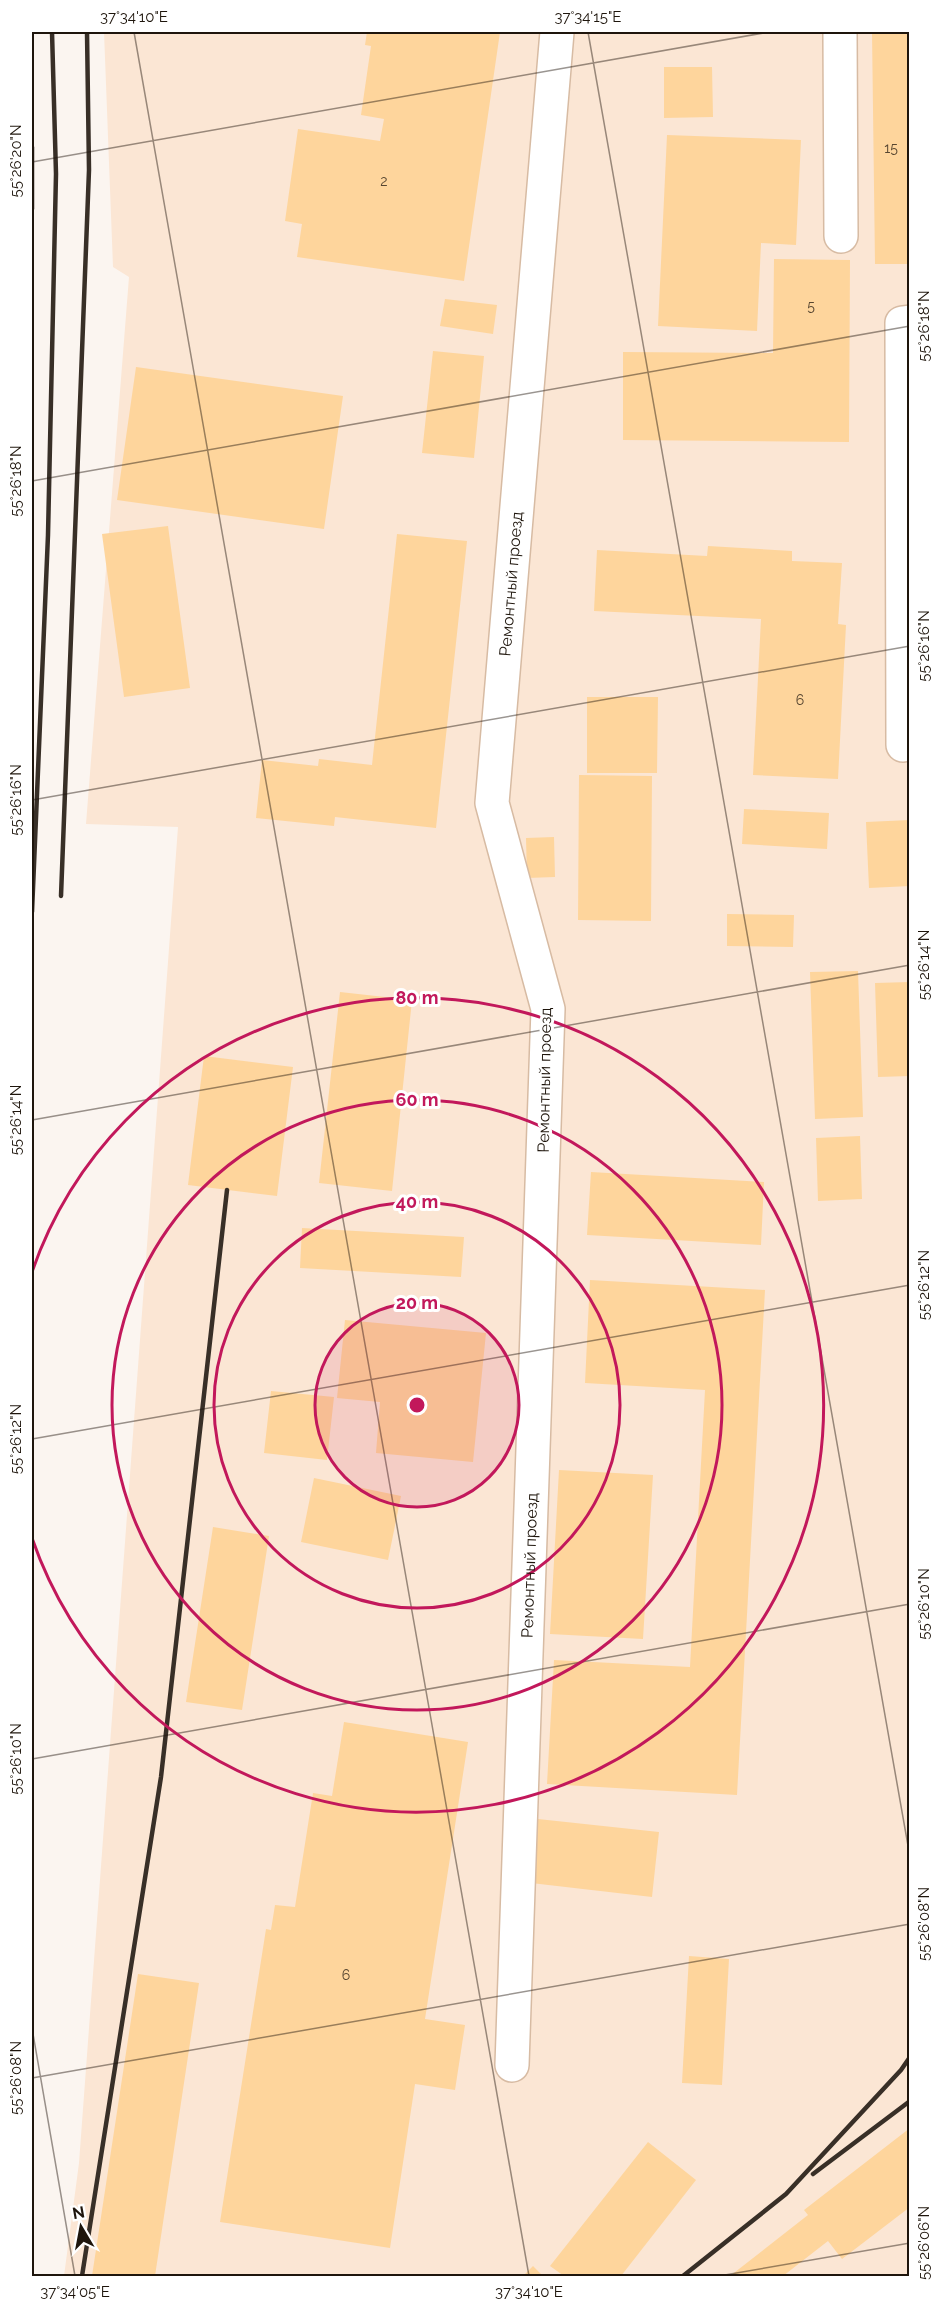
<svg xmlns="http://www.w3.org/2000/svg" width="941" height="2308" font-family="Raleway,sans-serif">
	<style>
		.built { fill: #fbe6d4 }
		.building { fill: #fed59c }
		.lines { fill: none; stroke-linecap: round; stroke-linejoin: round }
		.minor-casing { stroke: #d7bba3; stroke-width: 36 }
		.minor { stroke: #fff; stroke-width: 33 }
		.rail { stroke: #382f27; stroke-width: 4.5 }
		.ticks { fill: none; stroke: #1e150c; stroke-width: 1.5; stroke-opacity: 0.45 }
		.ring { fill: none; stroke: #c2185b; stroke-width: 3 }
		.labels { text-anchor: middle; stroke-width: 6; stroke-linejoin: round; paint-order: stroke }
		.number-label { font-size: 14px; fill: #564530 }
		.street-label { font-size: 16px; fill: #1e150c; stroke: #fff }
		.centre { fill: #c2185b; stroke: #fff; stroke-width: 3 }
		.ring-label { font-size: 18px; text-anchor: middle; font-weight: bold; fill: #c2185b; stroke: #fff; stroke-width: 6; stroke-linejoin: round; paint-order: stroke }
		.neatline { fill: none; stroke: #1e150c; stroke-width: 2 }
		.ticks-label { font-size: 15px; text-anchor: middle; fill: #1e150c }
	</style>
	<rect width="100%" height="100%" fill="#fbf5f0"/>
	<path class="built" d="M 104,32 L 909,32 L 909,2276 L 64,2276 L 79,2163 L 178,827 L 86,824 L 129,277 L 113,267 Z"/>
	<path class="building" d="M 367,32 L 500,32 L 464,281 L 297,257 L 302,224 L 285,221 L 298,129 L 380,141 L 384,119 L 361,115 L 371,46 L 365,45 Z
		M 872,32 L 910,32 L 910,264 L 875,264 Z
		M 664,67 L 712,67 L 713,117 L 664,118 Z
		M 667,135 L 801,140 L 796,245 L 761,243 L 757,331 L 658,326 Z
		M 774,259 L 850,260 L 849,442 L 623,440 L 623,352 L 773,353 Z
		M 445,299 L 497,305 L 493,334 L 440,326 Z
		M 433,351 L 484,356 L 474,458 L 422,453 Z
		M 136,367 L 343,396 L 324,529 L 117,500 Z
		M 168,526 L 190,688 L 124,697 L 102,534 Z
		M 397,534 L 467,541 L 436,828 L 335,817 L 334,826 L 256,818 L 262,760 L 318,766 L 319,759 L 372,765 Z
		M 708,546 L 792,551 L 792,561 L 842,563 L 838,624 L 846,625 L 838,779 L 753,775 L 761,619 L 594,611 L 597,550 L 707,556 Z
		M 587,697 L 658,697 L 657,773 L 587,773 Z
		M 579,775 L 652,776 L 651,921 L 578,920 Z
		M 744,809 L 829,813 L 827,849 L 742,844 Z
		M 910,820 L 910,886 L 869,888 L 866,822 Z
		M 554,837 L 555,877 L 527,878 L 526,838 Z
		M 727,914 L 794,915 L 793,947 L 727,946 Z
		M 858,971 L 863,1117 L 815,1119 L 810,972 Z
		M 910,982 L 910,1076 L 878,1077 L 875,983 Z
		M 340,992 L 412,1000 L 392,1191 L 319,1183 Z
		M 204,1056 L 293,1067 L 277,1196 L 188,1185 Z
		M 860,1136 L 862,1199 L 818,1201 L 816,1138 Z
		M 591,1172 L 764,1182 L 761,1245 L 587,1235 Z
		M 302,1228 L 464,1237 L 461,1277 L 300,1268 Z
		M 590,1280 L 765,1290 L 737,1795 L 547,1784 L 554,1660 L 690,1667 L 705,1390 L 585,1383 Z
		M 345,1320 L 486,1333 L 473,1462 L 376,1453 L 380,1402 L 337,1398 Z
		M 271,1391 L 334,1397 L 327,1460 L 264,1453 Z
		M 559,1470 L 653,1475 L 643,1639 L 550,1634 Z
		M 314,1478 L 401,1496 L 388,1560 L 301,1542 Z
		M 213,1527 L 269,1536 L 242,1710 L 186,1702 Z
		M 344,1722 L 468,1742 L 425,2019 L 465,2025 L 455,2090 L 415,2084 L 390,2248 L 220,2222 L 266,1929 L 271,1930 L 275,1905 L 295,1907 L 313,1793 L 332,1796 Z
		M 538,1819 L 659,1832 L 652,1897 L 531,1883 Z
		M 689,1956 L 729,1959 L 722,2085 L 682,2083 Z
		M 138,1974 L 199,1983 L 155,2276 L 92,2276 Z
		M 910,2128 L 910,2207 L 842,2259 L 828,2241 L 783,2276 L 730,2276 L 808,2215 L 804,2210 Z
		M 648,2142 L 696,2180 L 621,2276 L 564,2276 L 550,2266 Z
		M 533,2266 L 543,2276 L 523,2276 Z"/>
	<g class="lines">
		<g class="minor-casing">
			<g id="minor">
				<path d="M 840,32 L 841,236"/>
				<path d="M 910,322 L 902,323 L 903,745 L 910,744"/>
				<path id="s1" d="M 512,2065 L 548,1009 L 492,803 L 557,32"/>
			</g>
		</g>
		<use href="#minor" class="minor"/>
		<path class="rail" d="M 32,147 L 32,209
			M 61,896 L 89,170 L 87,32
			M 32,912 L 48,535 L 56,174 L 52,32
			M 813,2174 L 910,2101
			M 82,2276 L 161,1777 L 227,1190
			M 683,2276 L 786,2194 L 901,2070 L 910,2057"/>
	</g>
	<path class="ticks" d="M 134,32 L 529,2276M 588,32 L 910,1857M 32,162 L 769,32M 32,481 L 910,326M 32,800 L 910,646M 32,1120 L 910,965M 32,1439 L 910,1285M 32,1759 L 910,1604M 32,2028 L 75,2276M 32,2078 L 910,1924M 719,2276 L 910,2243"/>
	<circle cx="417" cy="1405" r="102" fill="#c2185b" fill-opacity=".12"/>
	<g class="ring">
		<circle cx="417" cy="1405" r="102"/>
		<circle cx="417" cy="1405" r="203"/>
		<circle cx="417" cy="1405" r="305"/>
		<path d="M32 1272A407 407 0 1 1 32 1538"/>
	</g>
	<g class="labels">
		<g class="number-label">
			<text x="891" y="153">15</text>
			<text x="384" y="186">2</text>
			<text x="811" y="311">5</text>
			<text x="800" y="705">6</text>
			<text x="346" y="1980">6</text>
		</g>
		<g class="street-label">
			<text dy="6" stroke="none"><textPath href="#s1" startOffset="1490">Ремонтный проезд</textPath></text>
			<text transform="translate(544 1080) rotate(-89)" y="6">Ремонтный проезд</text>
			<text dy="6" stroke="none"><textPath href="#s1" startOffset="500">Ремонтный проезд</textPath></text>
		</g>
	</g>
	<circle cx="417" cy="1405" r="9" class="centre"/>
	<g class="ring-label">
		<text x="417" y="1004">80 m</text>
		<text x="417" y="1106">60 m</text>
		<text x="417" y="1208">40 m</text>
		<text x="417" y="1309">20 m</text>
	</g>
	<rect width="941" height="2308" fill="none" stroke="#ffffff" stroke-width="66"/>
	<g transform="translate(81 2227) rotate(350)" stroke="#ffffff" stroke-width="4.5" paint-order="stroke">
	<path d="M0-4.5L10 22L0 15L-10 22Z" fill="#1e150c"/>
	<text y="-9" font-size="16" font-weight="bold" text-anchor="middle" fill="#1e150c">N</text>
	</g>
	<rect x="33" y="33" width="875" height="2242" class="neatline"/>
	<g class="ticks-label">
		<text x="134" y="22">37°34'10"E</text>
		<text x="588" y="22">37°34'15"E</text>
		<text transform="translate(16 161) rotate(-90)" y="5">55°26'20"N</text>
		<text transform="translate(924 326) rotate(-90)" y="5">55°26'18"N</text>
		<text transform="translate(16 481) rotate(-90)" y="5">55°26'18"N</text>
		<text transform="translate(924 646) rotate(-90)" y="5">55°26'16"N</text>
		<text transform="translate(16 800) rotate(-90)" y="5">55°26'16"N</text>
		<text transform="translate(924 965) rotate(-90)" y="5">55°26'14"N</text>
		<text transform="translate(16 1120) rotate(-90)" y="5">55°26'14"N</text>
		<text transform="translate(924 1285) rotate(-90)" y="5">55°26'12"N</text>
		<text transform="translate(16 1439) rotate(-90)" y="5">55°26'12"N</text>
		<text transform="translate(924 1604) rotate(-90)" y="5">55°26'10"N</text>
		<text transform="translate(16 1759) rotate(-90)" y="5">55°26'10"N</text>
		<text transform="translate(924 1924) rotate(-90)" y="5">55°26'08"N</text>
		<text transform="translate(16 2078) rotate(-90)" y="5">55°26'08"N</text>
		<text transform="translate(924 2243) rotate(-90)" y="5">55°26'06"N</text>
		<text x="75" y="2297">37°34'05"E</text>
		<text x="529" y="2297">37°34'10"E</text>
	</g>
</svg>
